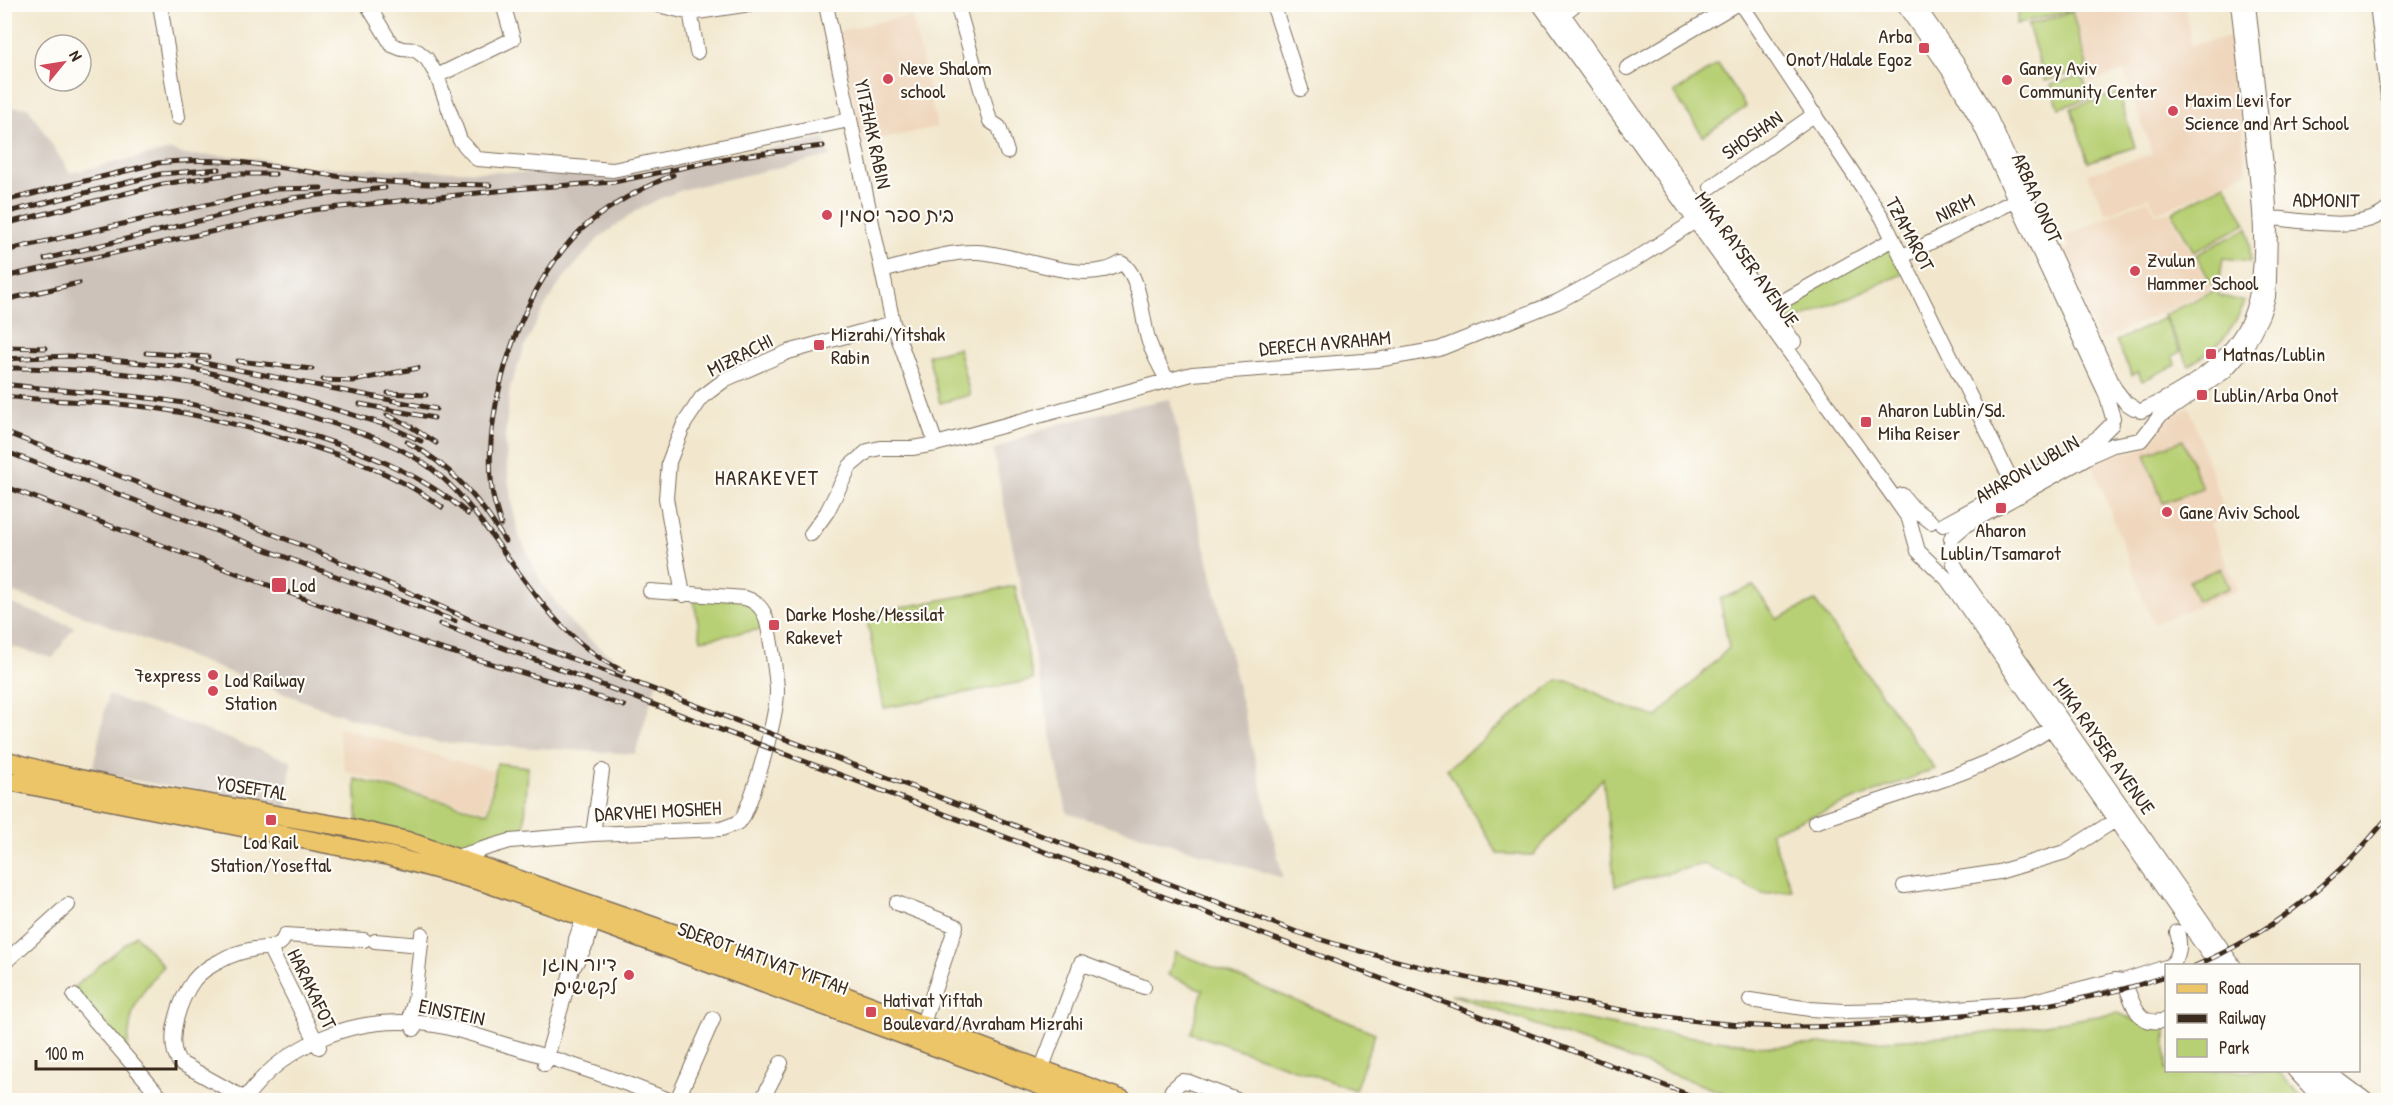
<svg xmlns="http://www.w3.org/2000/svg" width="2393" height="1105" font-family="'Patrick Hand','Playpen Sans Hebrew',sans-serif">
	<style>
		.built { fill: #efd6bc }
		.industrial { fill: #cdc2b9 }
		.green { fill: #b8d074; stroke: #7a7d49; stroke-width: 1.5 }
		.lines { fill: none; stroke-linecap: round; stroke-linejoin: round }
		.minor-casing { stroke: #7b6c5b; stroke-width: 16 }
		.major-casing { stroke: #7b6c5b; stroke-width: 21 }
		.minor { stroke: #fff; stroke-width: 14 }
		.major { stroke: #edc569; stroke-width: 18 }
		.rail-casing { stroke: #3b2a1e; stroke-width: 5 }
		.rail { stroke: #fdfcf7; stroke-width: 3; stroke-dasharray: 9; stroke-linecap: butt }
		.poi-dot { fill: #d1495b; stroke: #fdfcf7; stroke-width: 2 }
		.labels { text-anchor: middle; stroke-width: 4.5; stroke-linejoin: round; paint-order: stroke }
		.poi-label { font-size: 20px; fill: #3b2a1e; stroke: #fdfcf7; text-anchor: start }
		.street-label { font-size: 20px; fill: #3b2a1e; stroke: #fdfcf7 }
		.neighbourhood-label { font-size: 21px; letter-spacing: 1.5px; fill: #3b2a1e; stroke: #fdfcf7 }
	</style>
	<rect width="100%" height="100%" fill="#fdfcf7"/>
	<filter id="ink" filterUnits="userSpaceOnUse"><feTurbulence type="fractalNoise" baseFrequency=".0167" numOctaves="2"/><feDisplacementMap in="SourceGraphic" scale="12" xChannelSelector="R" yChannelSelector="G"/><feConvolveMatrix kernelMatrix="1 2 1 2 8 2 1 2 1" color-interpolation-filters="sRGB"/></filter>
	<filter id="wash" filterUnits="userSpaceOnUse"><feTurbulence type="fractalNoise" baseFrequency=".008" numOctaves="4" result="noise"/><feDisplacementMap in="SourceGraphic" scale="24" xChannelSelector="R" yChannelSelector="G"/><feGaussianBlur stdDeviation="1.35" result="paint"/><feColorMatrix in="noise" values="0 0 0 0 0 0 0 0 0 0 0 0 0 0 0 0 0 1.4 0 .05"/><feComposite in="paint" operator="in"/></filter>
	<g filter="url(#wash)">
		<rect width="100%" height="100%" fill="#f2e7cd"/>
		<path class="built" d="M 2110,5 L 2185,5 L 2191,45 L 2231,36 L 2247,171 L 2174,206 L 2157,212 L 2149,197 L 2106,214 L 2087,174 L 2152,154 L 2124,71 L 2092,81 L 2086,78 L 2083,70 L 2088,69 L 2072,12 Z
			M 912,15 L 937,127 L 863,143 L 838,31 Z
			M 2148,200 L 2156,214 L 2169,212 L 2212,289 L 2099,342 L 2059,252 L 2069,247 L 2064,237 L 2102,219 Z
			M 2189,406 L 2227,518 L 2210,524 L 2238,590 L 2153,624 L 2092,463 L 2112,453 L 2131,452 L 2148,445 L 2158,433 L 2162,423 Z
			M 337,727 L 493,771 L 487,810 L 417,793 L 345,771 Z"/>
		<path class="industrial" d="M 28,107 L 70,173 L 171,150 L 185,155 L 238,156 L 311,167 L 562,174 L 635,173 L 824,138 L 830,156 L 685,189 L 661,198 L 634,212 L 599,238 L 562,280 L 542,311 L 526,344 L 510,387 L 505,436 L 509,484 L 518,534 L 542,584 L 571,623 L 599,647 L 633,671 L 657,681 L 635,754 L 437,742 L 394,732 L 324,709 L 76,613 L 5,590 L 5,108 Z
			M 1170,399 L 1283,878 L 1067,813 L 993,450 L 1048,427 L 1118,409 Z
			M 4,601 L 74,627 L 53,658 L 5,645 Z
			M 108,695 L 291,761 L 287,809 L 92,772 Z"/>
		<path class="green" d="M 2020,4 L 2093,4 L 2093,5 L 2016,24 Z
			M 2072,12 L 2088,69 L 2045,81 L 2028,25 Z
			M 1718,64 L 1746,107 L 1703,136 L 1674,93 Z
			M 2082,75 L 2090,98 L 2059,108 L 2051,85 Z
			M 2118,93 L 2135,147 L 2088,162 L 2071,108 Z
			M 2225,184 L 2246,224 L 2194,252 L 2172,212 Z
			M 2248,228 L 2251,261 L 2223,258 L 2217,295 L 2245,302 C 2229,337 2220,345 2189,366 L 2164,315 L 2215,290 L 2196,255 Z
			M 1891,245 L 1905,273 L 1792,322 L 1780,306 Z
			M 2164,318 L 2180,352 L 2172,356 L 2176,365 L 2142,381 L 2138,372 L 2132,375 L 2116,341 Z
			M 958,348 L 970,395 L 940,403 L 928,355 Z
			M 2183,440 L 2202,488 L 2163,503 L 2145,454 Z
			M 2221,568 L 2229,588 L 2197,601 L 2189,581 Z
			M 1015,586 L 1033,680 L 884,708 L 866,614 Z
			M 1754,586 L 1777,619 L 1815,601 L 1935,769 L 1770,832 L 1792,890 L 1763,894 L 1704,864 L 1615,886 L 1603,778 L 1533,855 L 1498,854 L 1447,769 L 1557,680 L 1575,682 L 1619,705 L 1657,717 L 1729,648 L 1720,599 Z
			M 693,595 L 745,598 L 768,628 L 701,640 Z
			M 497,763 L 528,767 L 524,835 L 486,834 L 473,846 L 460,853 L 358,826 L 355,779 L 488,813 Z
			M 136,935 L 163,966 C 133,1002 131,1007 127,1054 L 74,987 Z
			M 1176,952 L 1375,1033 L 1355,1090 L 1191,1033 L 1203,990 L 1168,975 Z
			M 1451,994 L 1640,1030 L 1771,1047 L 1973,1035 L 2118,1013 L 2150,1027 L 2166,1026 L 2166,1070 L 2278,1071 L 2304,1100 L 1743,1100 Z"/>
	</g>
	<g filter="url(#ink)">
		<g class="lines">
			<g class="minor-casing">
				<path id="minor" d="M 160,4 L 178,117
					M 367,4 L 392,45 L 402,49 L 416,50 L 427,59 L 437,76 L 460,140 L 477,159 L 613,170 L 849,120
					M 654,4 L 691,13 L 750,4
					M 689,4 L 697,52
					M 957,4 L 990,121 L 999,127 L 1007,152
					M 1273,4 L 1301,89
					M 1539,4 L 1895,499 L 1909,519 L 1918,551 L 1947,579 L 2217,966
					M 1556,4 L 1794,342
					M 1741,4 L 1882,217 L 2019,496
					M 1903,4 L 1952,75 L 1978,120 L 2106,394 L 2113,418
					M 1916,4 L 1961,69 L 1988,114 L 2115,389 L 2126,403 L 2134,408
					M 2377,4 L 2388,97
					M 826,5 L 893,323 L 936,444
					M 1557,16 L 1563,14 L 1576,4
					M 1627,68 L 1736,4
					M 437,76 L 513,39 L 503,4
					M 1711,187 L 1815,114
					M 2262,217 C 2298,219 2361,235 2388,209
					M 1901,257 L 2024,196
					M 882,271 C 912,264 945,251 977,252 C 1016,254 1068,279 1104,270 C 1110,269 1116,266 1121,263 C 1141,273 1142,323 1149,342 C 1154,356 1161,369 1168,381
					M 1785,300 L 1893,239
					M 2141,411 C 2182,392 2224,368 2246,326 C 2273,273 2257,181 2251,123 C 2247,83 2243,44 2238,4
					M 1902,495 L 1912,507 L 1931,522
					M 1943,525 L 2079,451 L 2100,436 L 2112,424
					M 811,534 L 827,512 L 850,466 L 868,451 L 880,448 L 912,448 L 936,444 L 1192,374 L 1377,360 L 1439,349 L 1557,302 L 1636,259 L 1695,221
					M 1951,538 L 1966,525 L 2095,453 L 2113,445 L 2141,440 L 2159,417 L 2224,372 L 2246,347 L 2262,315 L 2268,297 L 2269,280 L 2270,224 L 2267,175 L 2248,4
					M 1951,546 L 1954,564 L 1961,576 L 2234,966
					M 683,595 L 666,498 L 669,462 L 684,424 L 702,397 L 726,379 L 788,352 L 893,323
					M 1815,822 C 1893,795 1981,774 2050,729
					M 593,834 L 602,771
					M 456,857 L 510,841 L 593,834 L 721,829 L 737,823 L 742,819 C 754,795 778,715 777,689 C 776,672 773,655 770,638 C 767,619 765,604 745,598 L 650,591
					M 1904,886 L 1999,872 L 2065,852 L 2114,821
					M 897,903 L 956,926 L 920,1032
					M 375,941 L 421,945
					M 269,947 L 319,1047
					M 4,963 L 68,905
					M 575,965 L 587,943 L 595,914
					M 2170,966 C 2180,957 2181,944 2177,932
					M 2123,981 L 2166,967
					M 74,996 L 163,1100
					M 1750,1000 L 1810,1009 L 1844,1011 L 1944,1009 L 2026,1003 L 2115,980 L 2123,981 C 2135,1002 2134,1028 2166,1020
					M 414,1029 L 411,1022 L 411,1013 L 415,999 L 422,934
					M 545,1064 L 572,969 L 576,939 L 584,917
					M 1041,1070 L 1081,963 L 1144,987
					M 2294,1070 L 2315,1093
					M 2305,1070 L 2343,1100
					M 2326,1070 L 2366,1100
					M 244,1100 C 283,1045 352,1016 420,1023 C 453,1026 485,1039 517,1048 C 569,1063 619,1080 669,1100
					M 247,1100 L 179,1062 C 165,1040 180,999 194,980 C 201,971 210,966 220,961 C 230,955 243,951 255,949 C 262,948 270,948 277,945 C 282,943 284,940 285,935 L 364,940
					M 677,1100 L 713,1019
					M 762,1100 L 781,1063
					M 1168,1100 L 1172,1090 L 1182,1081 L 1189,1082 L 1237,1100"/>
			</g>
			<g class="major-casing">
				<path id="major" d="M 4,760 L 47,772 L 140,792 L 346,827 L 407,841 L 730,953 L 1123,1100
					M 4,780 L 389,856 L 484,882 L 584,917 L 1080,1100"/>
			</g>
			<use href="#minor" class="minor"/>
			<use href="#major" class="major"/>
			<g class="rail-casing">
				<path id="rail" d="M 713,162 L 741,156 L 823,146
					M 4,201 L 158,163 C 232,153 303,174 376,181 C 414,185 452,184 490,185
					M 4,213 L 161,174 L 219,169
					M 4,224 L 163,184 L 230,174 L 275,174
					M 4,251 L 276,189 L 321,188
					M 45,259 L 292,198 L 385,188
					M 4,277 L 311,210 L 526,188 L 614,182 L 719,160
					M 4,300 L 79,283
					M 4,347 L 46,348
					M 146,353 L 208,357
					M 4,359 L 68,356 L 185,367 L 232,378 L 386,425 L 421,441
					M 238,361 L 312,369
					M 199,362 L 436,409
					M 4,368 C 76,368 146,373 216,388 C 249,395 280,407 312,417 C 365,433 416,448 455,490 C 511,550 545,634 623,671
					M 323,380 L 353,381 L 418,368
					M 4,384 C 57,391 111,393 164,400 C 209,406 253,417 297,431 C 358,450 419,471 468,514
					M 388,393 L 426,395
					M 4,396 C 45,401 87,401 128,405 C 181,410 232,423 284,438 C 339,454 395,472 442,507
					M 360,404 L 434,418
					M 387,415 L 405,423 L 436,443
					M 4,432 L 304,546 L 480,624 L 1297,932 C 1363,954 1431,970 1499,985 C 1598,1007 1697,1027 1799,1027 C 1851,1027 1902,1021 1953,1016 C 2026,1009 2097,1000 2166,976
					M 407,442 C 451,465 480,500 505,541
					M 4,451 L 455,621
					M 4,486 L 431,646 L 554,682 L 624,706
					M 501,525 C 498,513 493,501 492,489 C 481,406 524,276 590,222 C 614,203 644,187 673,175
					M 440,624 L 1703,1100
					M 2195,966 C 2270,934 2337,881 2388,817"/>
			</g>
			<use href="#rail" class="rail"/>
		</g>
	</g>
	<g class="poi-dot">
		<rect x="1918" y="42" width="12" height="12" rx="3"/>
		<circle cx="888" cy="79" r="6"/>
		<circle cx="2007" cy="80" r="6"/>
		<circle cx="2173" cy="111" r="6"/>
		<circle cx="827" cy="215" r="6"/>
		<circle cx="2135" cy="271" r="6"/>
		<rect x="813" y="339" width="12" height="12" rx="3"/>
		<rect x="2205" y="348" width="12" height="12" rx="3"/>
		<rect x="2196" y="389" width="12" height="12" rx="3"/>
		<rect x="1860" y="416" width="12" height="12" rx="3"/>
		<rect x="1995" y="502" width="12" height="12" rx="3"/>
		<circle cx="2167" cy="512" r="6"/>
		<rect x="271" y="577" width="16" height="16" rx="3"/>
		<rect x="768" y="619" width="12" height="12" rx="3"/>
		<circle cx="213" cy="675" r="6"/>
		<circle cx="213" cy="691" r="6"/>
		<rect x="265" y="814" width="12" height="12" rx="3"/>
		<circle cx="629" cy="975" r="6"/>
		<rect x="865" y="1006" width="12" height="12" rx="3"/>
	</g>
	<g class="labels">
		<g class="poi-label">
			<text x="1912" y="43" text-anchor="end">Arba<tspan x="1912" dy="23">Onot/Halale Egoz</tspan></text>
			<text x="900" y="75">Neve Shalom<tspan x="900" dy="23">school</tspan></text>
			<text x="2019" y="75">Ganey Aviv<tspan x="2019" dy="23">Community Center</tspan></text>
			<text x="2185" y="107">Maxim Levi for<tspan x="2185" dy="23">Science and Art School</tspan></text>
			<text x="839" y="222">בית ספר יסמין</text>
			<text x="2147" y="267">Zvulun<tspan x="2147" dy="23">Hammer School</tspan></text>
			<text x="831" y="341">Mizrahi/Yitshak<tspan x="831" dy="23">Rabin</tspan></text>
			<text x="2223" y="361">Matnas/Lublin</text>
			<text x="2214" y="402">Lublin/Arba Onot</text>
			<text x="1878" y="417">Aharon Lublin/Sd.<tspan x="1878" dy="23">Miha Reiser</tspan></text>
			<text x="2179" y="519">Gane Aviv School</text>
			<text x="2001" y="537" text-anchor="middle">Aharon<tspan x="2001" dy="23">Lublin/Tsamarot</tspan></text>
			<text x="292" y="592">Lod</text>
			<text x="786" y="621">Darke Moshe/Messilat<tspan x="786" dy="23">Rakevet</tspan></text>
			<text x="201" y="682" text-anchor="end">7express</text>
			<text x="225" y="687">Lod Railway<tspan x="225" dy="23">Station</tspan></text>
			<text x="271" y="849" text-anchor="middle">Lod Rail<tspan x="271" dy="23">Station/Yoseftal</tspan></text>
			<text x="617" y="971" text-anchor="end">דיור מוגן<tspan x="617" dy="23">לקשישים</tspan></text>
			<text x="883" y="1007">Hativat Yiftah<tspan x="883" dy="23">Boulevard/Avraham Mizrahi</tspan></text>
		</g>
		<g class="street-label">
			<text transform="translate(873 134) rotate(78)" y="7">YITZHAK RABIN</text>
			<text transform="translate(1752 135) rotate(-35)" y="7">SHOSHAN</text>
			<text transform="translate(2037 198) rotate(66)" y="7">ARBAA ONOT</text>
			<text transform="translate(2326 200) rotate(1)" y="7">ADMONIT</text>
			<text transform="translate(1955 208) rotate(-26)" y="7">NIRIM</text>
			<text transform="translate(1910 234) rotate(62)" y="7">TZAMAROT</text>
			<text transform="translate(1747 259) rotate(54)" y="7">MIKA RAYSER AVENUE</text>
			<text transform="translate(1325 343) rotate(-5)" y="7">DERECH AVRAHAM</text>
			<text transform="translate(740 355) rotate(-27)" y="7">MIZRACHI</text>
			<text transform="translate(2027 469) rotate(-30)" y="7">AHARON LUBLIN</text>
			<text transform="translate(2104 746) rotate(55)" y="7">MIKA RAYSER AVENUE</text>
			<text transform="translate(252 788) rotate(9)" y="7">YOSEFTAL</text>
			<text transform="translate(658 811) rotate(-3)" y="7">DARVHEI MOSHEH</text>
			<text transform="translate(763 958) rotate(20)" y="7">SDEROT HATIVAT YIFTAH</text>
			<text transform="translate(312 989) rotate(64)" y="7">HARAKAFOT</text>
			<text transform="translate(452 1012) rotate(12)" y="7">EINSTEIN</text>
		</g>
		<g class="neighbourhood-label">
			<text x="767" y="485">HARAKEVET</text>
		</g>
	</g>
	<rect width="2393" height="1105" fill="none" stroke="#fdfcf7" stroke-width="24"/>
	<rect x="2165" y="964" width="195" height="108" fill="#fdfcf7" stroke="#afa8a0" stroke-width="1.5"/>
	<rect x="2177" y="984" width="30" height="9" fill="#edc569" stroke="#afa8a0" stroke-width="1.5"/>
	<text x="2219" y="994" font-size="18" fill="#3b2a1e">Road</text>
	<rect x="2177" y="1014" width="30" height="9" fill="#3b2a1e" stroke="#afa8a0" stroke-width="1.5"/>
	<text x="2219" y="1024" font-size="18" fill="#3b2a1e">Railway</text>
	<rect x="2177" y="1039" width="30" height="18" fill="#b8d074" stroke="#afa8a0" stroke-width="1.5"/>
	<text x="2219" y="1054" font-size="18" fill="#3b2a1e">Park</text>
	<g transform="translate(63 63) rotate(60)"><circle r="28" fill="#fdfcf7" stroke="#afa8a0" stroke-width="1.5"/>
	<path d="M0-4.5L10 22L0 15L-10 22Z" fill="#d1495b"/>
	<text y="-9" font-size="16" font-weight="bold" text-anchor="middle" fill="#3b2a1e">N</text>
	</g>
	<path d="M36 1060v9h140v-9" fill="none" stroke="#3b2a1e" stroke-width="3"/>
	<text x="45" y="1060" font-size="18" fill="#3b2a1e" stroke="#fdfcf7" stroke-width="4.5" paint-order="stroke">100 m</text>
</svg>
